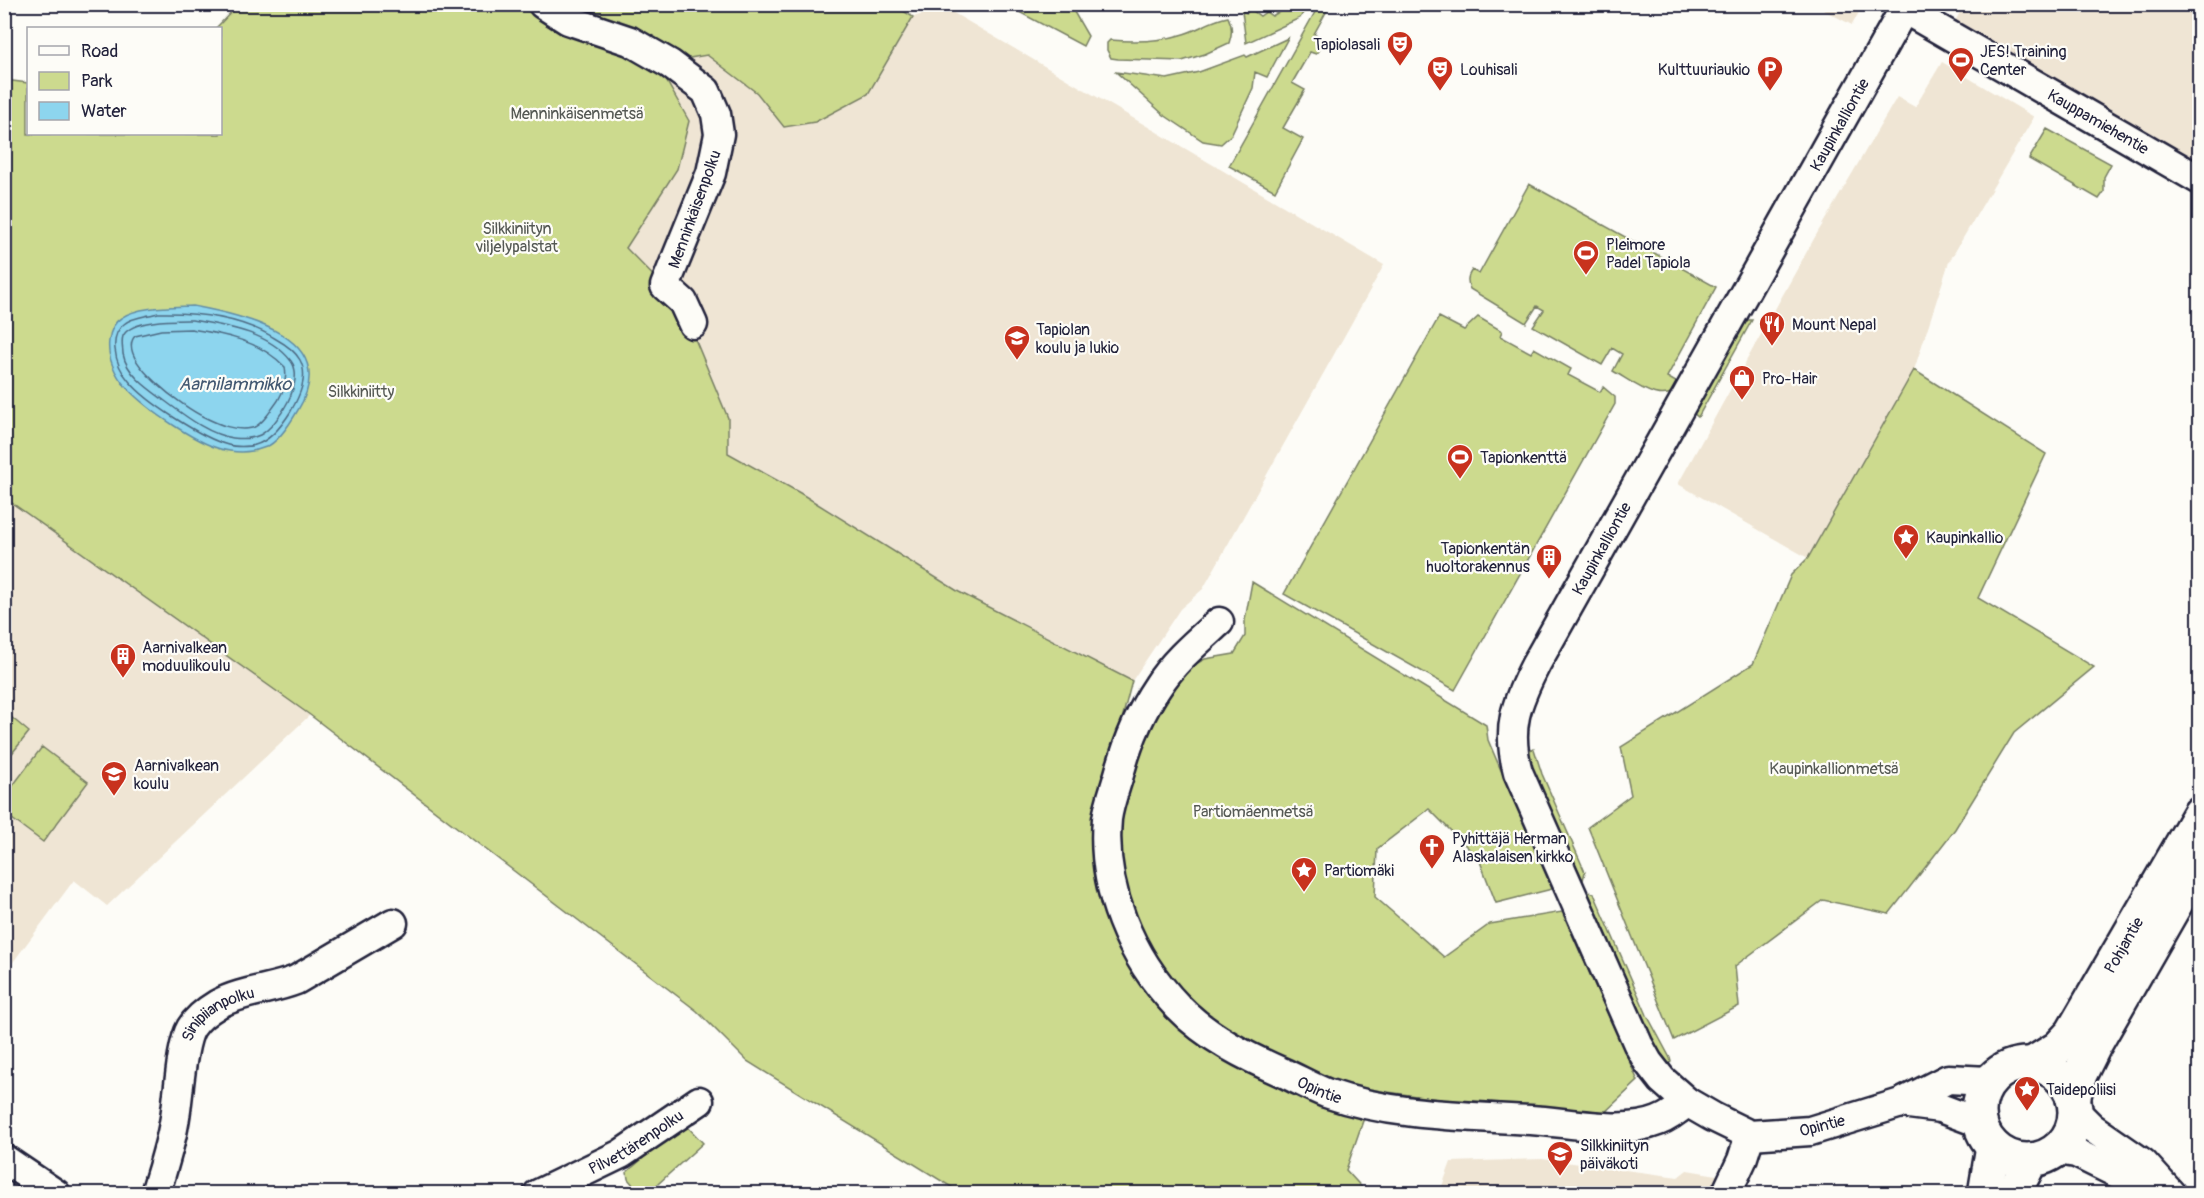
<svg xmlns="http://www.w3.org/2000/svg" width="2204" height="1198" font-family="Pangolin,sans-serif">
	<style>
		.built { fill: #efe5d4 }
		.green { fill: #ccda8e; stroke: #777e64; stroke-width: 1.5 }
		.water { fill: #8dd5ee; stroke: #628da6; stroke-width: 1.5 }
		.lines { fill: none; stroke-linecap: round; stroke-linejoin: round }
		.shore { stroke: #4d6a83; stroke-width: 1.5 }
		.minor-casing { stroke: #22223b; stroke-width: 33 }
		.major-casing { stroke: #22223b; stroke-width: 38 }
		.minor { stroke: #fdfcf7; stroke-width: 28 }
		.major { stroke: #fdfcf7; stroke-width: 33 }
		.labels { text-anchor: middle; stroke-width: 4.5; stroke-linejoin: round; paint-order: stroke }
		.poi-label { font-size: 16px; fill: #22223b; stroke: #fdfcf7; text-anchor: start }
		.park-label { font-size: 16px; fill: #555954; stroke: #fdfcf7 }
		.street-label { font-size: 16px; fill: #22223b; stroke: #fdfcf7 }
		.water-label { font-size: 18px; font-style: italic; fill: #425871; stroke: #fdfcf7 }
	</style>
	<rect width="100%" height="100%" fill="#fdfcf7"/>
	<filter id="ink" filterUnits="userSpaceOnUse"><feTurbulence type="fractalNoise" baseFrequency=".0167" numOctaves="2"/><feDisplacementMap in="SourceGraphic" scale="12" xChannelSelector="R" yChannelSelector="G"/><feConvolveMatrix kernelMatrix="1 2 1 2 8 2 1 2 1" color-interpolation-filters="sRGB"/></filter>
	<g filter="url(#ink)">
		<path class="built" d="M 1814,5 L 1863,5 L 1852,25 Z
			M 1964,5 L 2199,5 L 2199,168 L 1952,27 Z
			M 945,8 L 1384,265 L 1203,589 L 1180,609 L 1132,681 L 959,592 L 800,493 L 728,453 L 728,418 L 626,248 L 677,169 L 689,121 L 666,80 L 679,60 L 707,54 L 757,93 L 784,127 L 868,94 L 913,17 Z
			M 1942,62 L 2034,117 L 1949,262 L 1914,370 L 1808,558 L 1678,484 L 1815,237 L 1897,97 L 1915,107 Z
			M 5,498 L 310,715 L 107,906 L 74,880 L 5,973 Z
			M 1542,1159 L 1678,1177 L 1687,1170 L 1723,1176 L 1713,1193 L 1439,1194 L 1451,1162 Z"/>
		<path class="green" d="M 238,5 L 894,5 L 913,17 L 868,94 L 815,122 L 784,127 L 757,93 L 707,55 L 678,60 L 666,80 L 689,121 L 677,169 L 626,248 L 680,303 L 728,418 L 728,453 L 800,493 L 959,592 L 1132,681 L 1098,810 L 1098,851 L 1178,1008 L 1365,1115 L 1346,1170 L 1367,1193 L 961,1193 L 747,1061 L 697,1011 L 310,715 L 5,498 L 5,80 L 28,83 L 28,134 L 220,134 L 220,28 L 216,28 Z
			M 1006,5 L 1070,5 L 1088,36 L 1083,46 Z
			M 1291,5 L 1308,5 L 1300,18 L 1246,43 L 1242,11 L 1247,13 L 1249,8 L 1260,16 L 1266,12 L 1272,16 Z
			M 1319,5 L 1330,5 L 1314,34 L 1324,40 L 1316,54 L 1310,52 L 1292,83 L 1305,90 L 1283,128 L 1303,139 L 1275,191 L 1229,166 Z
			M 1228,17 C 1233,27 1232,34 1229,43 L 1205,54 L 1182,61 L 1118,59 L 1111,58 L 1107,50 L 1107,43 L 1110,40 C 1133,42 1158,42 1180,35 C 1197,31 1210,20 1228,17 Z
			M 1288,38 L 1267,77 L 1255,72 L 1253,88 L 1231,135 L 1221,144 L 1203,141 L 1164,115 L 1116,72 L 1167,79 L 1199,72 L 1245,55 L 1247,57 Z
			M 2047,129 L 2111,164 L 2104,177 L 2104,192 L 2099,199 L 2029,159 Z
			M 1529,184 L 1716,287 L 1667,377 L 1681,385 C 1663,409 1633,382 1613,371 L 1622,354 L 1612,348 L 1602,365 L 1533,326 L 1544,310 L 1537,306 L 1526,323 L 1470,289 C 1467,281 1467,277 1472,270 L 1479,274 Z
			M 1439,317 L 1464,330 L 1478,317 L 1502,331 L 1500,336 L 1531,353 L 1534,348 L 1571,369 L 1568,375 L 1600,392 L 1603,387 L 1615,397 L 1615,404 L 1455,690 L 1284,594 Z
			M 1744,320 L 1752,320 L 1698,417 L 1692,412 Z
			M 1914,370 L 2046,454 L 1978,598 L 2094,667 L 2014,733 L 1955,829 L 1889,914 L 1823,900 L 1735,966 L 1739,1006 L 1674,1040 L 1588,827 L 1631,795 L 1621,747 L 1753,664 L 1791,575 L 1808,558 Z
			M 1252,582 L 1486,725 L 1488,740 L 1552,889 L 1496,903 L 1479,859 L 1429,809 L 1377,849 L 1375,897 L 1444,957 L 1490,924 L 1562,912 L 1638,1081 L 1603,1114 L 1501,1108 L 1331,1084 L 1238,1039 L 1179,994 L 1130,922 L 1115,837 L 1129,769 L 1168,690 L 1184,670 L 1205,659 L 1234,654 L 1245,636 L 1245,620 Z
			M 5,712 L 29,732 L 5,762 Z
			M 42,747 L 88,782 L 43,842 L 4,813 L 5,796 Z
			M 1534,749 L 1542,774 L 1585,872 L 1583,880 L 1533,774 L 1528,750 Z
			M 1588,892 L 1594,893 L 1595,896 L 1647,1015 L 1670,1058 L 1671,1062 L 1667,1065 L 1655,1045 Z
			M 684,1123 L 703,1143 L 648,1193 L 640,1193 L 628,1179 L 627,1172 Z"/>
		<path class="water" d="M 193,306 C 245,316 342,337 298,410 C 291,422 279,442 266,447 C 254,452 242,453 230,451 C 201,448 145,408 126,387 C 115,375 107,357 109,341 C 110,332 113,323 121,318 C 138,306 173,307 193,306 Z"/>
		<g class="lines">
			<path class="shore" d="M 158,313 C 199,312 241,317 276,339 C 285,344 295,351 300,360 C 309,377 299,397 291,411 C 283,424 270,441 255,445 C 248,447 235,447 228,445 C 202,438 146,402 129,381 C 121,372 116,361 115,349 C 114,339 116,330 124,324 C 132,317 148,316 158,313 Z
				M 192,320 C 226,326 269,332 291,361 C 306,380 278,426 260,435 C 252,439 242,439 233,438 C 209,435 184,415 165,401 C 150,390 127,375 123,354 C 123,349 121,342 123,336 C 131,319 176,320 192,320 Z
				M 191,329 C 224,334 261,341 285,367 C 288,384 282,397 272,409 C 267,416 260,426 252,428 C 236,432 218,424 204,417 C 186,409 115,359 135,336 L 161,330 Z"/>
			<g class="minor-casing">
				<g id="minor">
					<path d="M 543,4 L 568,20 L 630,41 L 670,64 L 706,91 L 716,114 L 719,134 L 711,173 L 665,286 L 683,302 L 693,324"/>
					<path id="s1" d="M 1219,622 C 1197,642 1174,661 1158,686 C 1141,711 1128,742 1120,771 C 1116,786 1109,803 1107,819 C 1101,888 1130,957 1178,1007 C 1208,1038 1247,1057 1286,1074 C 1299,1080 1313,1088 1326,1093 C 1392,1116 1463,1116 1531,1120 C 1568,1122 1624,1135 1658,1121 C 1669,1117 1678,1110 1687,1102"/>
					<path id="s2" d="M 1988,1081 L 1948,1079 L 1901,1103 L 1810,1131 L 1750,1135 L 1713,1117 L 1687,1102 L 1662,1080 L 1648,1062 L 1638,1044 L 1518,772 C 1506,728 1516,703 1536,664 L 1904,9 L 2200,180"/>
					<path d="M 1901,1103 L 1940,1108 L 1980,1123"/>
					<path d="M 2075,1111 L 2091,1127 L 2143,1163 L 2171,1194"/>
					<path d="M 2057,1150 L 2076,1153 L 2159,1194"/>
					<path d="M 4,1159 L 56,1194"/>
					<path id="s3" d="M 155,1194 C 162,1170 170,1147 174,1123 C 179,1099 180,1047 191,1028 C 197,1018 208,1010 218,1004 C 242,991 271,990 296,980 L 393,923"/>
					<path id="s4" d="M 538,1194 L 621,1154 L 699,1101"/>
					<path d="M 1726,1194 L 1742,1160 L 1750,1135"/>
				</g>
			</g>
			<g class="major-casing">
				<g id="major">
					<circle cx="2027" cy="1112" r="48"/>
					<path id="s5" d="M 2032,1064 L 2058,1048 L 2072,1033 L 2200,813"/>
					<path d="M 2073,1099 L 2080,1074 L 2094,1046 L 2200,861"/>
					<path d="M 1985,1194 L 1993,1146"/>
					<path d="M 2013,1194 L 2031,1160"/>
				</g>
			</g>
			<use href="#minor" class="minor"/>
			<use href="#major" class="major"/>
		</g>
	</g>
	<defs>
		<g id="theatre-pin" transform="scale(1.35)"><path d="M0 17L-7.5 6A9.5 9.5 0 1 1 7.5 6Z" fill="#c8321e" stroke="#fdfcf7"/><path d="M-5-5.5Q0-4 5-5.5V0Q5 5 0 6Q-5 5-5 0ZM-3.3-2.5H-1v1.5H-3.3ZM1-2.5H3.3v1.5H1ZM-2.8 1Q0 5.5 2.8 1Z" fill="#fff"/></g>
		<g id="stadium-pin" transform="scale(1.35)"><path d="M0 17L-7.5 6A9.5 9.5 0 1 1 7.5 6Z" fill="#c8321e" stroke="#fdfcf7"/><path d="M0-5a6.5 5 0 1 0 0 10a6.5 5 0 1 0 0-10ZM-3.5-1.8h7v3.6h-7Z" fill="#fff"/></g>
		<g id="parking-pin" transform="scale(1.35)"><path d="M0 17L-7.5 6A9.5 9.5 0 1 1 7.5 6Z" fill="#c8321e" stroke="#fdfcf7"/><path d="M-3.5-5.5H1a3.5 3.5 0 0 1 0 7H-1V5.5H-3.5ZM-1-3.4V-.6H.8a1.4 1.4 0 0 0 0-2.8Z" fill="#fff"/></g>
		<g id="restaurant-pin" transform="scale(1.35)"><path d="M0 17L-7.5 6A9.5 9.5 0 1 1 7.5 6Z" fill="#c8321e" stroke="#fdfcf7"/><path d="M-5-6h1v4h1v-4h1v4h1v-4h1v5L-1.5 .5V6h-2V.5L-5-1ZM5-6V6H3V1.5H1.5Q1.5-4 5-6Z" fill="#fff"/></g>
		<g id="school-pin" transform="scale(1.35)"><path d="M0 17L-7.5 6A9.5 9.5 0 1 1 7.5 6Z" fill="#c8321e" stroke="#fdfcf7"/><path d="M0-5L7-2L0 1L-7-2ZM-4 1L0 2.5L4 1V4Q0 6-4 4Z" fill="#fff"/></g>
		<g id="shop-pin" transform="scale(1.35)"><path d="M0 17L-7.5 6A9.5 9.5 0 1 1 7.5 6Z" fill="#c8321e" stroke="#fdfcf7"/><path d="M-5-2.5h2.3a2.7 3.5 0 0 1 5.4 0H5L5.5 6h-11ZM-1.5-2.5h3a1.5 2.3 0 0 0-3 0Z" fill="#fff"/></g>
		<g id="sight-pin" transform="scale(1.35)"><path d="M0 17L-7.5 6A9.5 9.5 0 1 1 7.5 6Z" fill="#c8321e" stroke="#fdfcf7"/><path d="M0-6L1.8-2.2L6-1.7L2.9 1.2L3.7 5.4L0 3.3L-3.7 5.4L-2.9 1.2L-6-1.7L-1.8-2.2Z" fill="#fff"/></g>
		<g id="building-pin" transform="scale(1.35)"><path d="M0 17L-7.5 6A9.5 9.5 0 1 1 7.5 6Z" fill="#c8321e" stroke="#fdfcf7"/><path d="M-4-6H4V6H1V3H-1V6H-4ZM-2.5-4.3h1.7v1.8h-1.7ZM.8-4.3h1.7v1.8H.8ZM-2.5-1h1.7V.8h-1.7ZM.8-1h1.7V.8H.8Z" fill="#fff"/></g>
		<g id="church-pin" transform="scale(1.35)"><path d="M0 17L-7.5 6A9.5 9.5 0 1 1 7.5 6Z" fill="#c8321e" stroke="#fdfcf7"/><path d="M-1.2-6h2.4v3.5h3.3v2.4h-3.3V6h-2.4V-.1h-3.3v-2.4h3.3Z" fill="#fff"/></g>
	</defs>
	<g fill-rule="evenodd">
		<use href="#theatre-pin" x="1400" y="44"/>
		<use href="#stadium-pin" x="1961" y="60"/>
		<use href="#theatre-pin" x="1440" y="69"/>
		<use href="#parking-pin" x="1770" y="69"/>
		<use href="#stadium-pin" x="1586" y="253"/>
		<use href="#restaurant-pin" x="1772" y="324"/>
		<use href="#school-pin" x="1017" y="338"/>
		<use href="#shop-pin" x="1742" y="378"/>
		<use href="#stadium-pin" x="1460" y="457"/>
		<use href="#sight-pin" x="1906" y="537"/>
		<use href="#building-pin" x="1549" y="557"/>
		<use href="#building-pin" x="123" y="656"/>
		<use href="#school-pin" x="114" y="774"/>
		<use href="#church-pin" x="1432" y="847"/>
		<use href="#sight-pin" x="1304" y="870"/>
		<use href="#sight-pin" x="2027" y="1089"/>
		<use href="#school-pin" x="1560" y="1154"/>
	</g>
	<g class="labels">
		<g class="poi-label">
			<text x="1380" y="50" text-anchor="end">Tapiolasali</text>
			<text x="1980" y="57">JES! Training<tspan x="1980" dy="18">Center</tspan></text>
			<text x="1460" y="75">Louhisali</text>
			<text x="1750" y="75" text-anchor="end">Kulttuuriaukio</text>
			<text x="1606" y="250">Pleimore<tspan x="1606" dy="18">Padel Tapiola</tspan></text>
			<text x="1792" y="330">Mount Nepal</text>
			<text x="1036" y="335">Tapiolan<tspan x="1036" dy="18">koulu ja lukio</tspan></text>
			<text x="1762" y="384">Pro-Hair</text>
			<text x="1480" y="463">Tapionkenttä</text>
			<text x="1926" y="543">Kaupinkallio</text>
			<text x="1530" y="554" text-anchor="end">Tapionkentän<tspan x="1530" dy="18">huoltorakennus</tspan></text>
			<text x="142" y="653">Aarnivalkean<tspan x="142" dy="18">moduulikoulu</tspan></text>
			<text x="134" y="771">Aarnivalkean<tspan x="134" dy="18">koulu</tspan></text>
			<text x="1452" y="844">Pyhittäjä Herman<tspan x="1452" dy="18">Alaskalaisen kirkko</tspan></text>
			<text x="1324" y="876">Partiomäki</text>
			<text x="2046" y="1095">Taidepoliisi</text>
			<text x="1580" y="1151">Silkkiniityn<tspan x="1580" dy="18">päiväkoti</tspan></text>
		</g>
		<g class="park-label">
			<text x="577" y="119">Menninkäisenmetsä</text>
			<text x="517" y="234">Silkkiniityn<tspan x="517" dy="18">viljelypalstat</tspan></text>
			<text x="361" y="397">Silkkiniitty</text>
			<text x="1834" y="774">Kaupinkallionmetsä</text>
			<text x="1253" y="817">Partiomäenmetsä</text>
		</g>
		<g class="street-label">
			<text dy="6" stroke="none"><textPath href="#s2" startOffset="1782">Kauppamiehentie</textPath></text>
			<text dy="6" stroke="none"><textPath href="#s2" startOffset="1425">Kaupinkalliontie</textPath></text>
			<text transform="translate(694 209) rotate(-70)" y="6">Menninkäisenpolku</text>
			<text dy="6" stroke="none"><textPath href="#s2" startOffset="939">Kaupinkalliontie</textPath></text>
			<text dy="6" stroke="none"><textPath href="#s5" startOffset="153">Pohjantie</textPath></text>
			<text dy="6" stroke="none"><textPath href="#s3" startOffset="201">Sinipiianpolku</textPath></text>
			<text dy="6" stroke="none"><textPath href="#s1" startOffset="604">Opintie</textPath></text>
			<text transform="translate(1822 1125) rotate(-14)" y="6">Opintie</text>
			<text dy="6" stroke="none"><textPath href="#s4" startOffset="111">Pilvettärenpolku</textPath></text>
		</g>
		<g class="water-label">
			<text x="235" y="390">Aarnilammikko</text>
		</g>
	</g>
	<rect width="2204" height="1198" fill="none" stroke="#fdfcf7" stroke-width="24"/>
	<rect x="12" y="12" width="2180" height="1174" fill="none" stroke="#22223b" stroke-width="2" filter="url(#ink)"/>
	<rect x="27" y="27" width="195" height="108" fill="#fdfcf7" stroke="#a5a5ac" stroke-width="1.5"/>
	<rect x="39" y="46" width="30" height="9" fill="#fdfcf7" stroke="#a5a5ac" stroke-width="1.5"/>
	<text x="81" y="57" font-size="18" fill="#22223b">Road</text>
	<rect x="39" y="72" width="30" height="18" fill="#ccda8e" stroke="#a5a5ac" stroke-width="1.5"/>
	<text x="81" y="87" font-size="18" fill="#22223b">Park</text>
	<rect x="39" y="102" width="30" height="18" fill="#8dd5ee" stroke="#a5a5ac" stroke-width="1.5"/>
	<text x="81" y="117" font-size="18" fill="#22223b">Water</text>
</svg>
